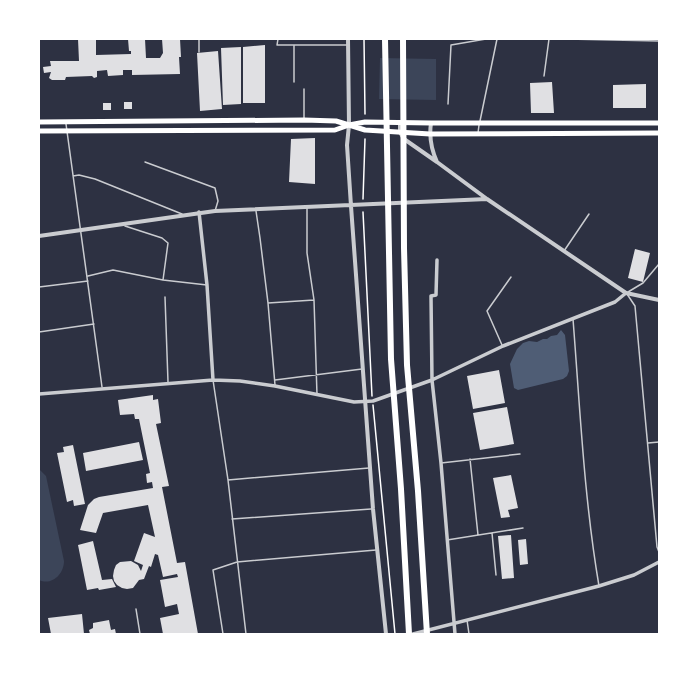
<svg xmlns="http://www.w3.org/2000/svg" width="698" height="673" font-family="'DejaVu Sans',sans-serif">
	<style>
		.green { fill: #3c4559 }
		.water { fill: #4f5d75 }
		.building { fill: #e0e0e3 }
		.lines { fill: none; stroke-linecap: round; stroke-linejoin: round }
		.path { stroke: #fff; stroke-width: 1.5 }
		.service { stroke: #caccd0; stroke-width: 1.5 }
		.minor { stroke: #caccd0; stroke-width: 3.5 }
		.tertiary { stroke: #caccd0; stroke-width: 4 }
		.secondary { stroke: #fff; stroke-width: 5 }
		.motorway { stroke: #fff; stroke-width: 6 }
	</style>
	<rect width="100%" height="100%" fill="#2d3142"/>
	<path class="green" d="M 380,58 L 436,59 L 436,100 L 379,99 Z
		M 39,469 L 46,476 L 64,561 C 64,574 52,586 39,580 Z"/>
	<path class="water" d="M 561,330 L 565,335 L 569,371 L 567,376 L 563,379 L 518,390 L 514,388 L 510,364 L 517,349 L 523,343 L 529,341 L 537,342 L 543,339 L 547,339 L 551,336 L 557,335 Z"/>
	<path class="building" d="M 78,39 L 96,39 L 96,55 L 131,54 L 131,51 L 129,51 L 128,39 L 145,39 L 146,58 L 160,58 L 163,53 L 162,39 L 180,39 L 181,57 L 179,57 L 180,74 L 132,75 L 132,70 L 123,70 L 123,75 L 108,76 L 107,70 L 97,71 L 97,77 L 94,78 L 92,76 L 66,77 L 65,80 L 52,80 L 49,78 L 51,72 L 44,73 L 43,67 L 51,66 L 50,61 L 79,61 Z
		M 265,45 L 265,103 L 243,103 L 243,47 Z
		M 241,47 L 241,104 L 223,105 L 221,48 Z
		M 218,51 L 222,109 L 200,111 L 197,53 Z
		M 552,82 L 554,113 L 531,113 L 530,83 Z
		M 646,84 L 646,108 L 613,108 L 613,85 Z
		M 124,102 L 132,102 L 132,109 L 124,109 Z
		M 103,103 L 111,103 L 111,110 L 103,110 Z
		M 315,138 L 315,184 L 289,182 L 291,139 Z
		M 635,249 L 650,253 L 643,282 L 628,278 Z
		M 499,370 L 505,403 L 473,409 L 467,376 Z
		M 153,395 L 153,400 L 158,399 L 161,423 L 156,424 L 169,486 L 162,487 L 177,563 L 185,562 L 198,634 L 163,634 L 160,618 L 179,614 L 177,604 L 165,607 L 160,580 L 178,577 L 177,574 L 163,577 L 158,555 L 155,554 L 151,567 L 149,566 L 144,579 L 139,580 L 133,588 L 127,589 L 122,588 L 117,585 L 114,581 L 113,576 L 114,570 L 116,565 L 120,562 L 131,561 L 138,565 L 141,571 L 143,565 L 134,561 L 144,533 L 155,537 L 148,505 L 103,513 L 96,533 L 80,530 L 88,505 L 94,499 L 99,497 L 153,488 L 152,482 L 147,483 L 146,474 L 150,473 L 139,419 L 135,419 L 134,414 L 120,415 L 118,400 Z
		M 507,407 L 514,444 L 480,450 L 473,413 Z
		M 139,442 L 143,460 L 86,471 L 83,453 Z
		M 73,445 L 85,504 L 74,506 L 73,500 L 67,502 L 57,453 L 64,452 L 63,447 Z
		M 511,475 L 518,508 L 508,510 L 510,517 L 501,518 L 493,478 Z
		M 511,535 L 514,578 L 502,579 L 498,536 Z
		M 526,539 L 528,564 L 520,565 L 518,540 Z
		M 93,541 L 102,580 L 112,579 L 116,587 L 99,590 L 98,588 L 87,590 L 78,545 Z
		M 82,614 L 84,634 L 51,634 L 48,618 Z
		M 109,620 L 111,630 L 115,629 L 116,634 L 90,634 L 89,630 L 93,628 L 93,623 Z"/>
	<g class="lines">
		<path class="path" d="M 364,39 L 365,114
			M 363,199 L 365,139
			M 363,212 L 372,396
			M 373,405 L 395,634"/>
		<path class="service" d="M 199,39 L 199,52
			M 278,39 L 277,45 L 348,45
			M 566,39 L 659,41
			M 294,46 L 294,82
			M 544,76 L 549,39
			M 448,104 L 451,45 L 486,39
			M 304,119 L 304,89
			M 480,121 L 497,39
			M 66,124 L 102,387
			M 478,133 L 479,125
			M 145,162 L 215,188 L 218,201 L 215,211
			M 73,176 L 79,175 L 95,179 L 182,214
			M 307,207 L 307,253 L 314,300 L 317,395
			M 256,211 L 260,238 L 268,303 L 314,300
			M 125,226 L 162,238 L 168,243 L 163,280
			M 564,251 L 589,214
			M 88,276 L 113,270 L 163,280 L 207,285
			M 39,287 L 88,281
			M 628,292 L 643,283 L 659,264
			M 627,294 L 635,306 L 657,547 L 659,552
			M 165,297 L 168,382
			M 268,303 L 275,385
			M 573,319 C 580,408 584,498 599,586
			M 39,332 L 94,324
			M 502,345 L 487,311 L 511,277
			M 213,380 L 228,480 L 246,634
			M 275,380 L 362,369
			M 648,443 L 659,442
			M 470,459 L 478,535
			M 441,463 L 520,454
			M 228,480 L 369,468
			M 232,519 L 371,509
			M 492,533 L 496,575
			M 447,540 L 523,528
			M 136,609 L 140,634
			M 467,620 L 469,634
			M 223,634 L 213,570 L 237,562 L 376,550"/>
		<path class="minor" d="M 199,212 L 207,285 L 213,380
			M 437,260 L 436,295 L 431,296 L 432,380 L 441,463 L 455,634
			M 39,394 L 213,380 L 240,381 L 275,386 L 354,402 L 373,401 L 432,380 L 503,346 L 615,302 L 626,293
			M 413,634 L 599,586 L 634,575 L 659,562"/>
		<path class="tertiary" d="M 348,39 L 349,125 L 347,145 L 351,206 L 373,509 L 386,634
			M 400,122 L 400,132 L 404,139 L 437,162 L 487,199 L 626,293 L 659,300
			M 431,123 C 429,137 431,149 437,162
			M 39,236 L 215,211 L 487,199"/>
		<path class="secondary" d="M 39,122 L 304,120 L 336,121 L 349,125 L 365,122 L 431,123 L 659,123
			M 39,131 L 335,130 L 349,125 L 365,130 L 430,134 L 659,133"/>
		<path class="motorway" d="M 385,39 L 391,359 L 401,489 L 409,634
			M 403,39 L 404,248 L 407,365 L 418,491 L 427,634"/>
	</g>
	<rect width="698" height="673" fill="none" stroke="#ffffff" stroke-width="80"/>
</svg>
